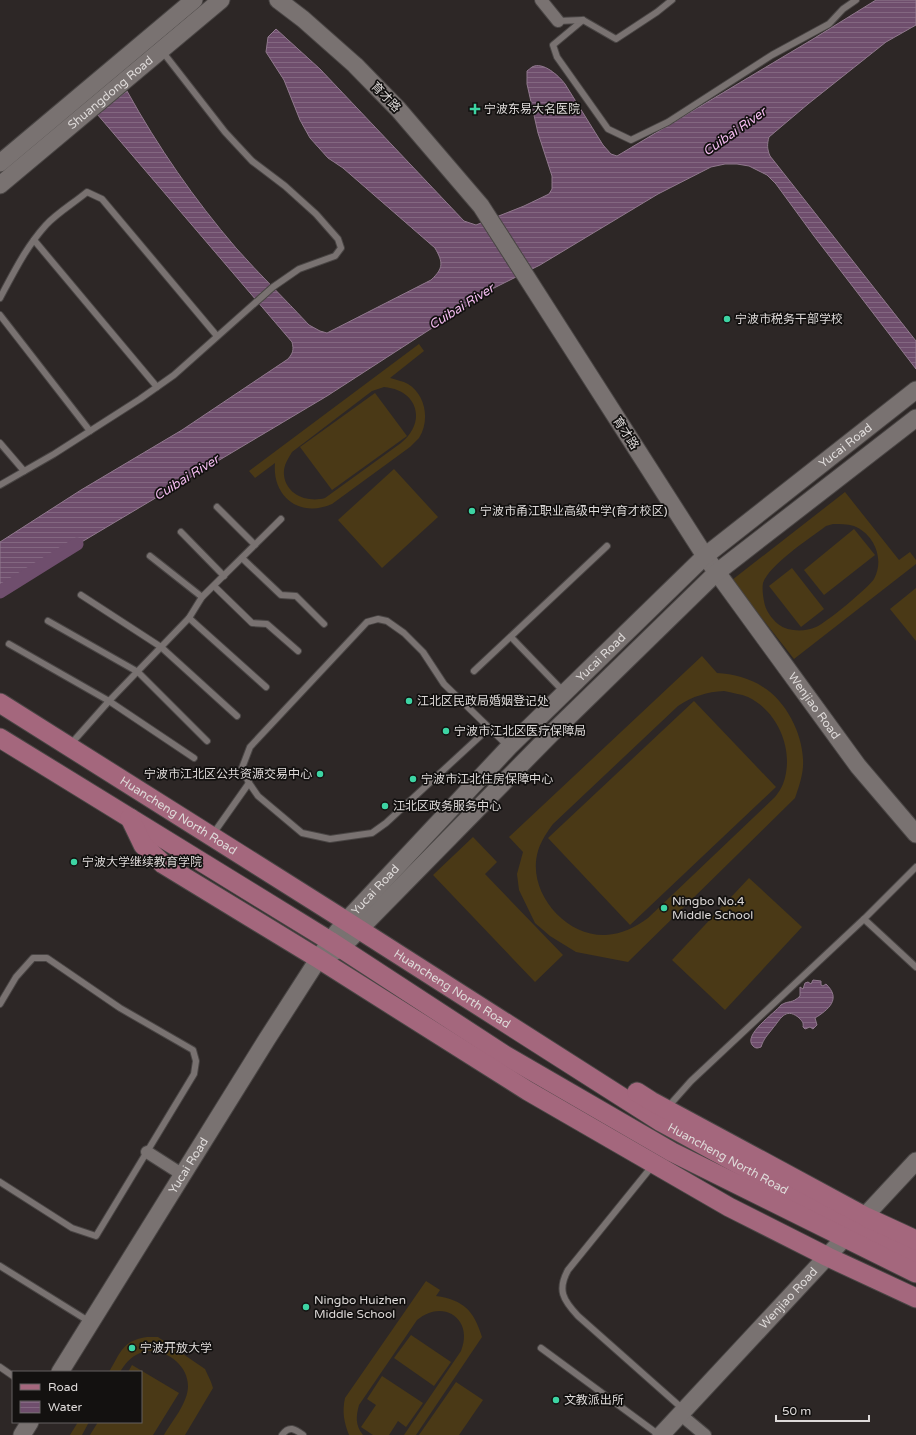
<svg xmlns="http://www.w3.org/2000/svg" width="916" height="1435" font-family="'Varela Round','Noto Sans SC',sans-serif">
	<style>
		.pitch { fill: #4a3916; fill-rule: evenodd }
		.water { fill: url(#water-rules); stroke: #90788d }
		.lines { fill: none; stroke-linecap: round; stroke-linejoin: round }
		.canal { stroke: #6f4e6d; stroke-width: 13 }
		.lane-casing { stroke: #494544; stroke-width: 8 }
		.street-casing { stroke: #494544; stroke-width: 14 }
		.secondary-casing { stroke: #494544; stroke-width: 19 }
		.primary-casing { stroke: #494544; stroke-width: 21 }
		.lane { stroke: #797271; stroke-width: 6 }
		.street { stroke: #797271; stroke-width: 12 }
		.secondary { stroke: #797271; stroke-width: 17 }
		.primary { stroke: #a4677d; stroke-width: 19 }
		.poi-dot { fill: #3dd4a3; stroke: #131110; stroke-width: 1.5 }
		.labels { text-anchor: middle; stroke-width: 3.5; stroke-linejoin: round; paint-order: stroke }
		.street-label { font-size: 12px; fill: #dedad9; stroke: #131110 }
		.poi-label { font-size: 12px; fill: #dedad9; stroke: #131110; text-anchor: start }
		.water-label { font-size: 13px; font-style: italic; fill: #f4bcf0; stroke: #131110 }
	</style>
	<defs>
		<pattern id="water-rules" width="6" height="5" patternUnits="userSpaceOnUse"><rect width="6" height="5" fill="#6f4e6d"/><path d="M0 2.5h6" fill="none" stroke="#836781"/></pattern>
	</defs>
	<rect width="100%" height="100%" fill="#2d2726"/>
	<g class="pitch">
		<path d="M419,344L424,351L390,378C396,380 403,381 408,384C426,395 430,421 419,438C416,441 413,444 410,447L332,504C300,518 272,497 275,463L255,478L249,471ZM384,387C418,390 427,422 401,443L325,498C308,503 286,495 284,475C283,466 288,459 292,452L372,391Z"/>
		<polygon points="375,393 407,436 332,490 300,447"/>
		<polygon points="394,469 438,517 382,568 338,520"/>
		<path d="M845,492L899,560L910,552L916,560V564L794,659L732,580ZM833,524C840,524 847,524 854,526C874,534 885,559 874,579C868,588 826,623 816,627C805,632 788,632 778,624C772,619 765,610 764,601C763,596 762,589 763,583C769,565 810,538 826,526Z"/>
		<polygon points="854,529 875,555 824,595 804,570"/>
		<polygon points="792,568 824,609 801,627 769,586"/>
		<polygon points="916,588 916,641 890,609"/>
		<path d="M702,656L717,673C733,674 750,678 763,687C786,701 802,733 803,759C804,773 799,786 795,798L628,962L576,952L550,936L535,923L519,890L517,874L523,852L509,837ZM724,691C732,693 741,694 748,697C779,712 795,752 783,784C781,789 778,793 775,797L648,918C636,927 622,934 606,935C565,937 526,891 538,851C541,841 547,832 553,824L678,706C693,696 707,692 724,691Z"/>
		<polygon points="694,701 776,787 630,925 548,838"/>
		<polygon points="473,837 497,862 485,874 563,955 535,982 433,875"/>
		<polygon points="749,878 802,927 725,1010 672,960"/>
		<path d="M426,1281L440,1290L436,1296C464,1300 474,1311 482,1337L416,1435H404L461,1351C474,1319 443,1298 417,1320L359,1405C356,1416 355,1425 363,1435H349C344,1422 342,1412 345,1398Z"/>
		<polygon points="411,1335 451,1362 434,1386 394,1358"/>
		<path d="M147,1337H158L205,1369L211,1382L213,1388L185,1435H164C172,1421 188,1403 188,1386C188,1363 161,1345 140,1353C130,1357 125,1364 120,1372H109C121,1352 122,1341 147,1337Z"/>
		<polygon points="132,1365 179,1393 153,1435 90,1435 98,1422 141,1422 141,1372 128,1372"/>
		<polygon points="382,1376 423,1403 406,1427 398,1421 389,1435 373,1435 361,1427 376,1405 367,1399"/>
		<polygon points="456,1382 483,1400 459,1435 419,1435"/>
		<polygon points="78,1422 89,1422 82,1435 70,1435"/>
	</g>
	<g class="water">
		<path d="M876,0H916V25L886,42L808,104L769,137C767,144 767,149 770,156L916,341V369L814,236L776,184L767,175L749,166L737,164H725L711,167L658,194L540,265L494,288L327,396L53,559L0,593V542L81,490L182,430L288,359C293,353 294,350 292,342L97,114L127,91C158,147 194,199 236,248C259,274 285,299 309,325L320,331L327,333L431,280C444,268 443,262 435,248L343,168L328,158L310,138L300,120L284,80L266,52L268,37L276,29L320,69L464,221L476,225L524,206L549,194L552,189V176L538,133L527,84V71C529,70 530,68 532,67C543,61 559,76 565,84L603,145L611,154L617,156L813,39Z"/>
		<path d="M813,980L821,981V985L823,986L826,984C842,999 828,1010 815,1018L817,1025L813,1029L810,1027L805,1029L803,1027C804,1022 801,1020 798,1017C785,1007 780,1020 773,1028C767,1036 764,1038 761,1047C758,1048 756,1049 753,1046C742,1035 775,1013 781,1005C789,1000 792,1004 800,996V987L803,989L805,983L808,982L811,984Z"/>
	</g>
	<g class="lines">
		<polyline class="canal" points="0,592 77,544"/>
		<g class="lane-casing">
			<g id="lane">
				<polyline points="583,20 553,45 557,57 608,129 631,140 668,122 772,55 829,24 843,9 856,0"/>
				<polyline points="558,21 583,20 616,39 657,12 672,0"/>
				<polyline points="34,240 157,387"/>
				<path d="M0,298C14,272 26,247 46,225C57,213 74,203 87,192L102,199L217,336"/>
				<polyline points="0,315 90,431"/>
				<polyline points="0,443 24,471"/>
				<polyline points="0,485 54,454 140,399 174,375 273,287 299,269 335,256 341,248 338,239 316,214 285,186 252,161 225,132 162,51"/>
				<polyline points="217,507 255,545"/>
				<polyline points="181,532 224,576"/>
				<polyline points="150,556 202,597"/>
				<polyline points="242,558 281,595 296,596 324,624"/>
				<polyline points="214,586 252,623 267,624 298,651"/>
				<polyline points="81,595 161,647 237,716"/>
				<polyline points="189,618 266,687"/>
				<polyline points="48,621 138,672 207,741"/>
				<polyline points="511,637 564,692"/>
				<polyline points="9,644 109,701 194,758"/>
				<polyline points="474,671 607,546"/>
				<polyline points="489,728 386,823 372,833 330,839 302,833 258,796 249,783 242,768 250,747 367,622 378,619 387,621 404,633 423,652 444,684 508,746"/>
				<polyline points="70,745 109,701 189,618 202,597 281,519"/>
				<polyline points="213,834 249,783"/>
				<polyline points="864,919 916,967"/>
				<polyline points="0,1004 16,977 33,958 47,958 120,1008 193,1050 196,1061 194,1074 96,1236 72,1228 0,1182"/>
				<polyline points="667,1108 691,1081 864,919 916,867"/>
				<path d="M653,1165L568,1270C557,1290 563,1300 578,1316L684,1410"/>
				<polyline points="0,1266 90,1322"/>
				<polyline points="541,1348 659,1435"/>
				<polyline points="0,1367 13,1376"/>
				<path d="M282,1435C289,1425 295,1429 303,1435"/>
			</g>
		</g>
		<g class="street-casing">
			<g id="street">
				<polyline points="541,0 558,21"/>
				<polyline points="147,1152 183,1175"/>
				<polyline points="681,1415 705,1435"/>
			</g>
		</g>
		<g class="secondary-casing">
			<g id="secondary">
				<path id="s1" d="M278,0L303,19L355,65L398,109L481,206L705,556L858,766L916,834"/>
				<polyline points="0,163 194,0"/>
				<path id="s2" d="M0,185L221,0"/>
				<polyline points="330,954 341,948 555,730 716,573 916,418"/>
				<path id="s3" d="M60,1372L267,1039L330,941L346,921L509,747L705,556L916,390"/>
				<polyline points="22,1435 30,1422"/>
				<path id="s4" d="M661,1435L916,1161"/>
			</g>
		</g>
		<g class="primary-casing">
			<g id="primary">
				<path id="s5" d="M0,703L346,921L661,1122L855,1228L916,1255"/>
				<polyline points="0,738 330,941 503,1054 672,1152 916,1273"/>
				<polyline points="130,818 143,845 163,864 319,959 528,1091 729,1207 828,1257 916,1298"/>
				<polyline points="637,1092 651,1101 866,1217 916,1240"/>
			</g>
		</g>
		<use href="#lane" class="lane"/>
		<use href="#street" class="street"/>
		<use href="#secondary" class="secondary"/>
		<use href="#primary" class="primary"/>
	</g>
	<g class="poi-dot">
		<path d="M473 103h4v4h4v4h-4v4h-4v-4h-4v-4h4z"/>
		<circle cx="727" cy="319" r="4"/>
		<circle cx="472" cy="511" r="4"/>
		<circle cx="409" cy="701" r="4"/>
		<circle cx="446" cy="731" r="4"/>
		<circle cx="320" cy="774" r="4"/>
		<circle cx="413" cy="779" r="4"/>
		<circle cx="385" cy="806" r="4"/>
		<circle cx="74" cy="862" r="4"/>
		<circle cx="664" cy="908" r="4"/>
		<circle cx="306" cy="1307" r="4"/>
		<circle cx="132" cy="1348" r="4"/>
		<circle cx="556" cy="1400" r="4"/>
	</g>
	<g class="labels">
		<g class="street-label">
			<text dy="4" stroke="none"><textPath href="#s2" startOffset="144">Shuangdong Road</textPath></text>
			<text transform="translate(386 97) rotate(46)" y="4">育才路</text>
			<text transform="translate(626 433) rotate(57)" y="4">育才路</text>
			<text dy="4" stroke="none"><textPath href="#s3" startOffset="1225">Yucai Road</textPath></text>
			<text dy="4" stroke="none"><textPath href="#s3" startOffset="901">Yucai Road</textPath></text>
			<text dy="4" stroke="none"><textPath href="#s1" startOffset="891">Wenjiao Road</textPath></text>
			<text dy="4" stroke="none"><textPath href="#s5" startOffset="211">Huancheng North Road</textPath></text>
			<text dy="4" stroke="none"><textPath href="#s3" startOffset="577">Yucai Road</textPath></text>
			<text dy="4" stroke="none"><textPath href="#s5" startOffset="535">Huancheng North Road</textPath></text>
			<text dy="4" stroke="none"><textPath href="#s5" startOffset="859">Huancheng North Road</textPath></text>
			<text dy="4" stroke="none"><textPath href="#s3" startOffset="243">Yucai Road</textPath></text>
			<text dy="4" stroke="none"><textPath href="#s4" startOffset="187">Wenjiao Road</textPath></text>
		</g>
		<g class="poi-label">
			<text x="484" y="113">宁波东易大名医院</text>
			<text x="735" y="323">宁波市税务干部学校</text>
			<text x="480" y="515">宁波市甬江职业高级中学(育才校区)</text>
			<text x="417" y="705">江北区民政局婚姻登记处</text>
			<text x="454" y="735">宁波市江北区医疗保障局</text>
			<text x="312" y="778" text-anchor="end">宁波市江北区公共资源交易中心</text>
			<text x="421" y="783">宁波市江北住房保障中心</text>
			<text x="393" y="810">江北区政务服务中心</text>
			<text x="82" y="866">宁波大学继续教育学院</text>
			<text x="672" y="905">Ningbo No.4<tspan x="672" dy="14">Middle School</tspan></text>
			<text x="314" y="1304">Ningbo Huizhen<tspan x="314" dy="14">Middle School</tspan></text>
			<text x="140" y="1352">宁波开放大学</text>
			<text x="564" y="1404">文教派出所</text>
		</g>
		<g class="water-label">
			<text transform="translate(734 131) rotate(-35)" y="5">Cuibai River</text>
			<text transform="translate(461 306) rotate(-32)" y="5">Cuibai River</text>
			<text transform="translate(186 477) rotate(-32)" y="5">Cuibai River</text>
		</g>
	</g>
	<rect x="12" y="1371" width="130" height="52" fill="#131110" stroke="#646160"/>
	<rect x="20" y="1384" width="20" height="6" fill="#a4677d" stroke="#646160"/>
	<text x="48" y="1391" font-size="12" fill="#dedad9">Road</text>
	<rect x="20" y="1401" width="20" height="12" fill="url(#water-rules)" stroke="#646160"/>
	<text x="48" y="1411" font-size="12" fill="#dedad9">Water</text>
	<path d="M776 1415v6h93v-6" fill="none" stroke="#dedad9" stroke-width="2"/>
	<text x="782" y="1415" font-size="12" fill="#dedad9" stroke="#131110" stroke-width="3" paint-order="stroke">50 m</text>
</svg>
